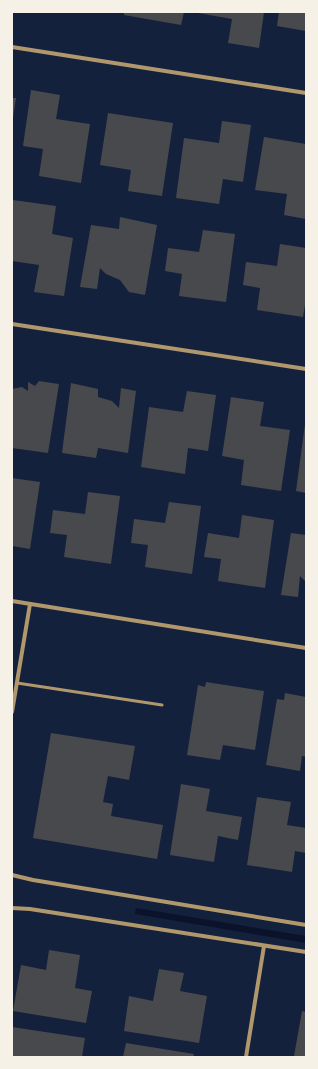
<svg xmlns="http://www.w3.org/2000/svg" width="318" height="1069" font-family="Commissioner,sans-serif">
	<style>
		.water { fill: #0b132b }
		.building { fill: #48494c }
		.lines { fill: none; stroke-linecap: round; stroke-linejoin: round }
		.service { stroke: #b1986c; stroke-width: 3 }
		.minor { stroke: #b1986c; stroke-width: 4 }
	</style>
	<rect width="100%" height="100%" fill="#14213d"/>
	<polygon class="water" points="136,908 306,936 306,943 135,914"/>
	<g class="building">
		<polygon points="124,12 184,12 181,25 124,15"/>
		<polygon points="198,12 264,12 259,48 228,43 232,19 198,13"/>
		<polygon points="279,12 306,12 306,31 277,26"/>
		<polygon points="31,90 60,95 56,119 90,124 81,183 39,176 43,149 23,146"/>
		<polygon points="12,98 16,98 13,118 12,118"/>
		<polygon points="108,113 173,123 162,196 128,191 131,170 100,165"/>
		<polygon points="222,121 251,125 243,182 223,179 219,204 176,198 184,138 219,143"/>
		<polygon points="264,137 306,144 306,219 284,215 287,194 255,190"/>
		<polygon points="13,200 56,206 52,234 73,238 64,296 34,292 39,265 12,261 12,207"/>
		<polygon points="120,217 157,225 145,295 129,292 120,280 106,274 100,268 97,289 80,287 91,225 119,229"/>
		<polygon points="203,230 235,234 226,302 179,296 182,274 165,271 168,248 199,252"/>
		<polygon points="280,244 306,248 306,299 303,317 257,310 260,288 243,285 246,262 277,266"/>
		<polygon points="39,381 59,384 48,453 12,448 13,438 12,438 12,389 22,387 28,391 28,382 35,386"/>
		<polygon points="71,383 98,389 98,397 112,401 119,408 121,388 136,391 128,453 98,448 96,458 62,453"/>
		<polygon points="187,391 216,395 208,451 188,448 185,474 141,467 149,407 183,412"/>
		<polygon points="231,397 264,402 260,426 290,430 281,491 241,485 244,460 222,456"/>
		<polygon points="305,424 306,424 306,493 296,491"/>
		<polygon points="12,478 40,482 30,549 12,546"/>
		<polygon points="88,492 120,496 111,564 64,557 67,535 50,533 53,510 85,514"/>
		<polygon points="169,502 201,506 192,574 145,567 148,545 131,543 134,519 165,523"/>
		<polygon points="242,515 274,520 265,588 218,581 221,559 204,557 208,533 239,538"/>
		<polygon points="291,533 306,535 306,582 300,576 298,597 281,595"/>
		<polygon points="206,682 264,691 255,750 223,745 220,760 187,755 198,685 205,687"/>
		<polygon points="285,693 306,697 306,757 302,756 300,771 266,765 277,699 284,700"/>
		<polygon points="51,733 135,746 129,780 108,776 103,802 113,804 111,816 163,825 157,859 33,838"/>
		<polygon points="181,784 210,789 206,811 242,817 238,840 218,836 214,862 170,855"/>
		<polygon points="257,797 291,802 287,825 306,828 306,853 295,851 292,872 247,865"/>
		<polygon points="49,950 80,955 75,988 92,991 86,1023 13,1011 21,965 46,970"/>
		<polygon points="159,969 184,973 180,991 207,996 199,1043 124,1031 129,996 153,1001"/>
		<polygon points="302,1011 306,1012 306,1057 294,1056"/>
		<polygon points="12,1027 85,1038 82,1057 12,1057"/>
		<polygon points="126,1043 194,1054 193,1057 123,1057"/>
	</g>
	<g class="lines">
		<polyline class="service" points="17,683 162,705"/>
		<g class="minor">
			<polyline points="12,47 306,93"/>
			<polyline points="12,324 306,369"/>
			<polyline points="12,601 306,648"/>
			<polyline points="12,712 30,604"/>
			<polyline points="12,875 33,880 306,925"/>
			<polyline points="12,908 30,909 306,952"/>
			<polyline points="246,1057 264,946"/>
		</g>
	</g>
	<rect width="318" height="1069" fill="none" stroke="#f6f1e7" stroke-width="26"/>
</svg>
